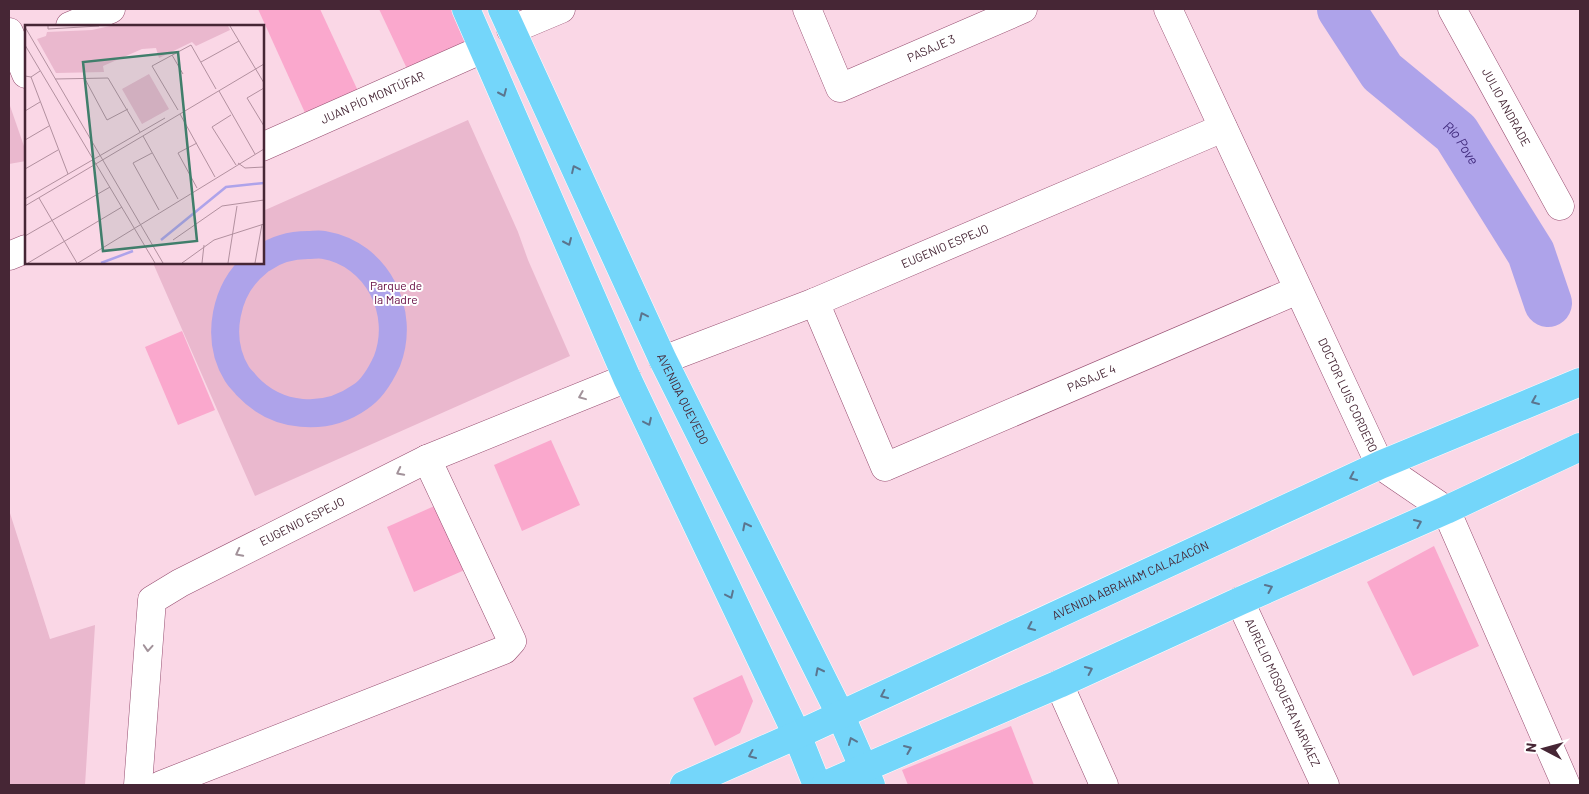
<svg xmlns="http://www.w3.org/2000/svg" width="1589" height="794" font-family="Barlow,sans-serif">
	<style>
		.green { fill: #eab8ce }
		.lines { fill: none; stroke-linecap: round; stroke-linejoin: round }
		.canal { stroke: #aea3ea; stroke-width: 28 }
		.river { stroke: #aea3ea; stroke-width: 48 }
		.building { fill: #faa8cd }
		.minor-casing { stroke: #964d70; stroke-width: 29 }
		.major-casing { stroke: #fff; stroke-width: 29 }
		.minor { stroke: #fff; stroke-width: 28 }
		.major { stroke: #74d6fa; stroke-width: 28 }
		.oneway { stroke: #5b758e }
		.oneway2 { stroke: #a2929a }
		.labels { text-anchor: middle; stroke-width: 4; stroke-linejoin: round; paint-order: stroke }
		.street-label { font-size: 12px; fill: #462635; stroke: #fff }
		.park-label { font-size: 12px; fill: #63073f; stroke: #fff }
		.water-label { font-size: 14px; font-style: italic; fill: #432d7f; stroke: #fff }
		.inset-river { fill: none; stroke: #aea3ea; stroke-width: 2.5 }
		.inset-road { fill: none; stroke: #b2909f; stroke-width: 1 }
		.view { fill: #407e6b; fill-opacity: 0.15; stroke: #407e6b; stroke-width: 2.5 }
		.inset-edge { fill: none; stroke: #462635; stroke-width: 2.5 }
	</style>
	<rect width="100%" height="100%" fill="#fad7e6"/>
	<g class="green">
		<polygon points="9,103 26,152 26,161 9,164"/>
		<polygon points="468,120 518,232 528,260 570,356 255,496 153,263 262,262 263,211"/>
		<polygon points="9,510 50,639 95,625 85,785 9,785"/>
	</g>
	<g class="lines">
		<path class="canal" d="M258,262C225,288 215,338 237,374C240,379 244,382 247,386C277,418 325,422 360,397C373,389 381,374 387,361C406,312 377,254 324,245C319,244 313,245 308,245C292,245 276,249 262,259"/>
		<path class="river" id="s1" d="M1341,9L1382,72L1456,133L1531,253L1548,303"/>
	</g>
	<g class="building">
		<polygon points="258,9 320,9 358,91 306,115"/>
		<polygon points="379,9 458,9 474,44 409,73"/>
		<polygon points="182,331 215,410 178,425 145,347"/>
		<polygon points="551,440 580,505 522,531 494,465"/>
		<polygon points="439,504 467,569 414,592 387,527"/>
		<polygon points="1434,546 1479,646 1413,676 1367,582"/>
		<polygon points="742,675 753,701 740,733 715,746 693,698"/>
		<polygon points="1011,726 1034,785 908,785 902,770"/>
	</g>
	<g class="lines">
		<g class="minor-casing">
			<g id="minor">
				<path id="s2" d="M807,9L840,88L1023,9"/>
				<path id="s3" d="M1168,9L1380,465L1446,510L1566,785"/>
				<path id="s4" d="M1452,9L1560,206"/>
				<polyline points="70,26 111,9"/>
				<polyline points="511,30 561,9"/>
				<polyline points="9,32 26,74"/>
				<path id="s5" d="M262,147L483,49"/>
				<polyline points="9,256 26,249"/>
				<path id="s6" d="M815,302L885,467L1298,290"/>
				<path id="s7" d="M663,360L815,302L1223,128"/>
				<path id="s8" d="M1240,601L1325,785"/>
				<polyline points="1059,684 1104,785"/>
				<path id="s9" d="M138,785L152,600L180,583L427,459L627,378"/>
				<polyline points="161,785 504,650 512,641 427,459"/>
			</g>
		</g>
		<g class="major-casing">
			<g id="major">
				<polyline points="466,9 627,378 797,735 817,785"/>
				<path id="s10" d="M502,9L663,360L840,714L871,785"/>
				<path id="s11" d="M684,785L797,735L1380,465L1580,382"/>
				<polyline points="825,785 1059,684 1240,601 1446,510 1580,447"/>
			</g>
		</g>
		<use href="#minor" class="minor"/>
		<use href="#major" class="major"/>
	</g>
	<defs><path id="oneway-chevron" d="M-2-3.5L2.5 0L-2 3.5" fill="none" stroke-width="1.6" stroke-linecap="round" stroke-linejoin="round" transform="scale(1.25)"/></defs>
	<g class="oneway">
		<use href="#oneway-chevron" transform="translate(503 93) rotate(66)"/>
		<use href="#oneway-chevron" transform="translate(575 169) rotate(-115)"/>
		<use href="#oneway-chevron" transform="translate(568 242) rotate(66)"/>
		<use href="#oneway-chevron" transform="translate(643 316) rotate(-115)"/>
		<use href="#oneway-chevron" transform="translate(1535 401) rotate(157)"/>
		<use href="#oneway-chevron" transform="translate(648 422) rotate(65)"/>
		<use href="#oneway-chevron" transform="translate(1353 477) rotate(155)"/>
		<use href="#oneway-chevron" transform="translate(1418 523) rotate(-24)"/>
		<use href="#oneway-chevron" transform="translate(746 526) rotate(-117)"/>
		<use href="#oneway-chevron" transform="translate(1269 588) rotate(-24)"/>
		<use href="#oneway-chevron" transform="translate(730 595) rotate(65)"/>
		<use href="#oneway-chevron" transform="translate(1031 627) rotate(155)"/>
		<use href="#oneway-chevron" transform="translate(1089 670) rotate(-25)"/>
		<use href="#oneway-chevron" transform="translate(819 671) rotate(-117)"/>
		<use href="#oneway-chevron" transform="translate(884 695) rotate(155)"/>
		<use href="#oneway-chevron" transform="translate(852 741) rotate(-113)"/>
		<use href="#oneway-chevron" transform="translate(908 749) rotate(-23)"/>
		<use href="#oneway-chevron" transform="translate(752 755) rotate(156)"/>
	</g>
	<g class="oneway2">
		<use href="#oneway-chevron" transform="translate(582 396) rotate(158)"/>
		<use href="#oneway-chevron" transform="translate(400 472) rotate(153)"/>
		<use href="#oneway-chevron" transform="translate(239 553) rotate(153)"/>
		<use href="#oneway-chevron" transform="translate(148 648) rotate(94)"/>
	</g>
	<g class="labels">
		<g class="street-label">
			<text dy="4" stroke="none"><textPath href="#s2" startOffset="185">PASAJE 3</textPath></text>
			<text dy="4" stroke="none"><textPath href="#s5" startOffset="121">JUAN PÍO MONTÚFAR</textPath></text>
			<text dy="4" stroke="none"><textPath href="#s4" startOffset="112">JULIO ANDRADE</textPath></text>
			<text dy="4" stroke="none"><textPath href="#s7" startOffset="304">EUGENIO ESPEJO</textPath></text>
			<text dy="4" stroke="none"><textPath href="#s6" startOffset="404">PASAJE 4</textPath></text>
			<text dy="4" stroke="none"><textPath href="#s3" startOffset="426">DOCTOR LUIS CORDERO</textPath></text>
			<text dy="4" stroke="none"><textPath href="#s10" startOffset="430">AVENIDA QUEVEDO</textPath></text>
			<text dy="4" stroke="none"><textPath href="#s9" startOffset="355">EUGENIO ESPEJO</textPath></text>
			<text dy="4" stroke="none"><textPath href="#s11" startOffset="491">AVENIDA ABRAHAM CALAZACÓN</textPath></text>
			<text dy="4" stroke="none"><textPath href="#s8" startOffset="101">AURELIO MOSQUERA NARVÁEZ</textPath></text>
		</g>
		<g class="park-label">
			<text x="396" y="290">Parque de<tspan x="396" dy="14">la Madre</tspan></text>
		</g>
		<g class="water-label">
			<text dy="5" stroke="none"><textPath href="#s1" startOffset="182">Río Pove</textPath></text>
		</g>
	</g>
	<g transform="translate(25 25)">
		<rect width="239" height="239" fill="#fad7e6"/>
		<path d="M85,1H203L205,5L171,21L167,17L134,33L131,23L117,24L78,41L79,47L31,48L12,14L21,11L22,7L67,5ZM124,49L144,84L117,99L97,64Z" fill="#eab8ce"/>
		<path class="inset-river" d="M136,215L201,162L239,158M76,238L108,226"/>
		<path class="inset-road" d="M23,1V4L74,1M205,1L239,58M0,2L138,238M0,20L130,238M147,30L158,49M176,37L214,16M0,51L6,52L15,46M6,52L43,149M30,54L83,53L115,107M60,54L82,95L103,84M239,63L222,73L239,101M194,66L230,129M153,85L127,41L166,20L191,64M0,86L15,77M155,89L190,152M206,90L187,102L211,140M118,111L153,174M0,115L24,101M172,118L153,128L172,163M127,128L108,138L134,185M213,138L220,143L239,142M0,144L33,125M14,173L52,238M0,174L140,93M0,181L239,39M0,211L85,162M148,215L197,181L239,175M3,238L97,182M53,238L239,124M157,238L189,215L239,199M177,238L179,220M203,238L212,181M230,238L237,199"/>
		<path class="view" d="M153,27L172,216L78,226L58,37Z"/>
		<rect width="239" height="239" class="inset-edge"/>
	</g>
	<rect width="1589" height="794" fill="none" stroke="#462635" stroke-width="20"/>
	<g transform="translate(1544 749) rotate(276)" stroke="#ffffff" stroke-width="4" paint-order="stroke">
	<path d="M0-4L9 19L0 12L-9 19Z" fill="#462635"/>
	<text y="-8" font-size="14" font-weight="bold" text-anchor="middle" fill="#462635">N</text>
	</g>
</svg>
